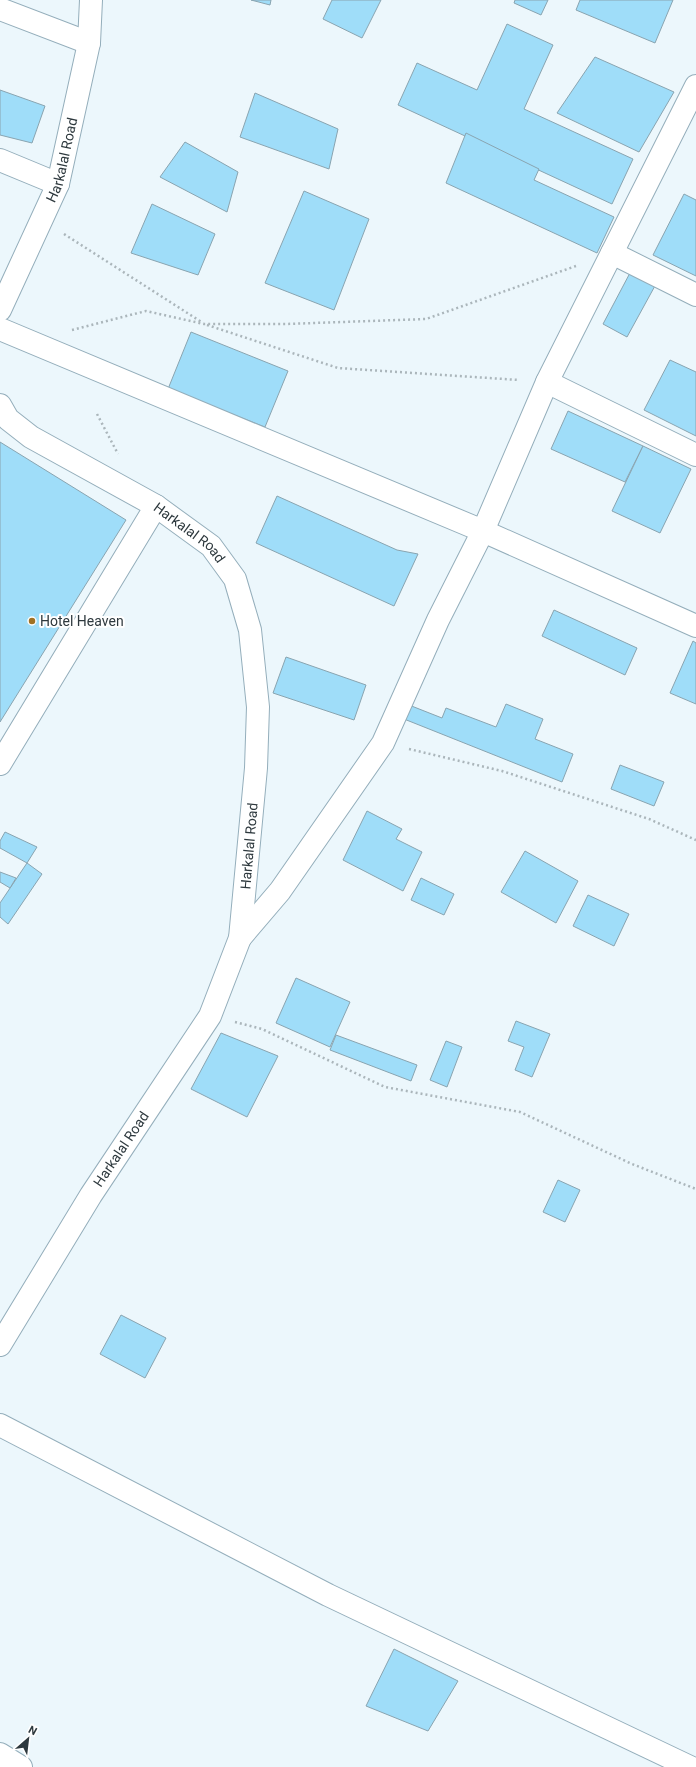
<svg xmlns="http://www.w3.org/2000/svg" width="696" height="1767" font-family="Roboto,sans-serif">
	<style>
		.building { fill: #9fddf9; stroke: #89a4b0 }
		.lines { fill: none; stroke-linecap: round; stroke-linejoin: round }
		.minor-casing { stroke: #94aebb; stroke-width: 24 }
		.path { stroke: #abb6bb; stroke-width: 2.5; stroke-dasharray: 2 3; stroke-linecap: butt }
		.minor { stroke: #fff; stroke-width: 22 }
		.poi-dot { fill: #a07124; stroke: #fff; stroke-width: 1.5 }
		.labels { text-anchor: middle; stroke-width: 4; stroke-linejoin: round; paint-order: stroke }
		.street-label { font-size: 14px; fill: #2e393e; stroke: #fff }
		.poi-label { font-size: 14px; fill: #2e393e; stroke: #fff; text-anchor: start }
	</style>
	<rect width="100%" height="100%" fill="#ecf7fc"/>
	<g class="building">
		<polygon points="251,0 271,0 270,5"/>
		<polygon points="332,0 381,0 362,38 323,19"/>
		<polygon points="515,0 548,0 541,15 514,3"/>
		<polygon points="580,0 673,0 655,43 576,10"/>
		<polygon points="507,24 553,45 524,109 633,159 612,204 398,105 417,63 477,90"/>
		<polygon points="595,57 674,92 639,152 557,113"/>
		<polygon points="0,90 45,106 32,143 0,135"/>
		<polygon points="255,93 338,129 329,169 240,137"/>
		<polygon points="466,133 539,169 534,180 614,217 597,253 446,183"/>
		<polygon points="185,142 238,172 227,212 160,177"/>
		<polygon points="304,191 369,219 334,310 265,283"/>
		<polygon points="684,194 696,200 696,276 653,255"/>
		<polygon points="152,204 215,234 198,275 131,253"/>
		<polygon points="631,271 656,284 627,337 603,324"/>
		<polygon points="191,332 288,371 265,427 168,389"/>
		<polygon points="670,360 696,372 696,436 644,410"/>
		<polygon points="568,411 643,446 625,482 551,449"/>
		<polygon points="0,442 126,520 0,722"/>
		<polygon points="643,446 691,469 660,533 612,511"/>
		<polygon points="277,496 397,550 418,554 394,606 256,543"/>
		<polygon points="554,610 637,648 625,675 542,636"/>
		<polygon points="693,641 696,643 696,704 670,693"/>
		<polygon points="286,657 366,685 354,720 273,693"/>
		<polygon points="506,704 543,719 535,739 573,754 562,782 404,719 409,705 442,718 446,708 496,727"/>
		<polygon points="620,765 664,782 654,806 611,789"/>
		<polygon points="367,811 402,829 396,839 422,852 403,891 343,860"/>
		<polygon points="5,832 37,847 27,863 0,848 0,841"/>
		<polygon points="525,851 578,881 556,923 501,892"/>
		<polygon points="27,863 42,874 8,924 0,917 0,903"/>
		<polygon points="0,872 16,878 10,888 0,882"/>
		<polygon points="421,878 454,894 444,915 411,900"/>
		<polygon points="588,895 629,914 614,946 573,926"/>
		<polygon points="296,978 350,1002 330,1047 276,1023"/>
		<polygon points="516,1021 550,1034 532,1077 515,1070 524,1047 508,1041"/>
		<polygon points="221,1033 278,1056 247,1117 191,1089"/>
		<polygon points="336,1035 417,1065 411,1081 330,1050"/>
		<polygon points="446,1041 462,1047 447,1087 430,1080"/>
		<polygon points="558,1180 580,1190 565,1222 543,1212"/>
		<polygon points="121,1315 166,1338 145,1378 100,1354"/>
		<polygon points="394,1649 458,1681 428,1731 366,1706"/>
	</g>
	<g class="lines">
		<g class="minor-casing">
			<g id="minor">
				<polyline points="0,9 89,43"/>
				<polyline points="0,160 58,184"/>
				<polyline points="612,253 696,295"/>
				<path id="s1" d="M0,310L58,184L89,43L91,0"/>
				<polyline points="0,329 483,531 696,626"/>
				<polyline points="547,382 696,455"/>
				<path id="s2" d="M0,405L8,419L31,437L156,506L211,546L235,579L250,630L258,707L256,768L240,938L210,1016L91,1195L0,1345"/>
				<polyline points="0,764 156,506"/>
				<polyline points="240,938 280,891 383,743 438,620 483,531 547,382 696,86"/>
				<polyline points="0,1425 328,1595 690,1767"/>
				<polyline points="0,1754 21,1767"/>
			</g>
		</g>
		<g class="path">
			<polyline points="64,234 203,323"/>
			<polyline points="207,325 338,368 519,380"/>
			<polyline points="72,330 146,311 204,324 286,324 426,319 576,266"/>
			<polyline points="97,414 118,454"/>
			<polyline points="409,749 502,771 649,819 696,840"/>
			<polyline points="235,1022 262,1029 385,1087 520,1112 632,1164 696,1189"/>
		</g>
		<use href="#minor" class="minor"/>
	</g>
	<circle class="poi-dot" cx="32" cy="621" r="4"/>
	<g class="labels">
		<g class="street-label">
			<text dy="5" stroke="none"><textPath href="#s1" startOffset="163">Harkalal Road</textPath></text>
			<text dy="5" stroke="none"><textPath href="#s2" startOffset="231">Harkalal Road</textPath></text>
			<text transform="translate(249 846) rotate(-85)" y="5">Harkalal Road</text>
			<text transform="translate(121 1149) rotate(-56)" y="5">Harkalal Road</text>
		</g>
		<g class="poi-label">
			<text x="40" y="626">Hotel Heaven</text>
		</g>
	</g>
	<g transform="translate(28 1739) rotate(28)" stroke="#ffffff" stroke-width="3" paint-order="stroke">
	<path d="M0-3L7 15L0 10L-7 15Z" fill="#2e393e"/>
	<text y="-6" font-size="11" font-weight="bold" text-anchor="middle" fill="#2e393e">N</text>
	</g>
</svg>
